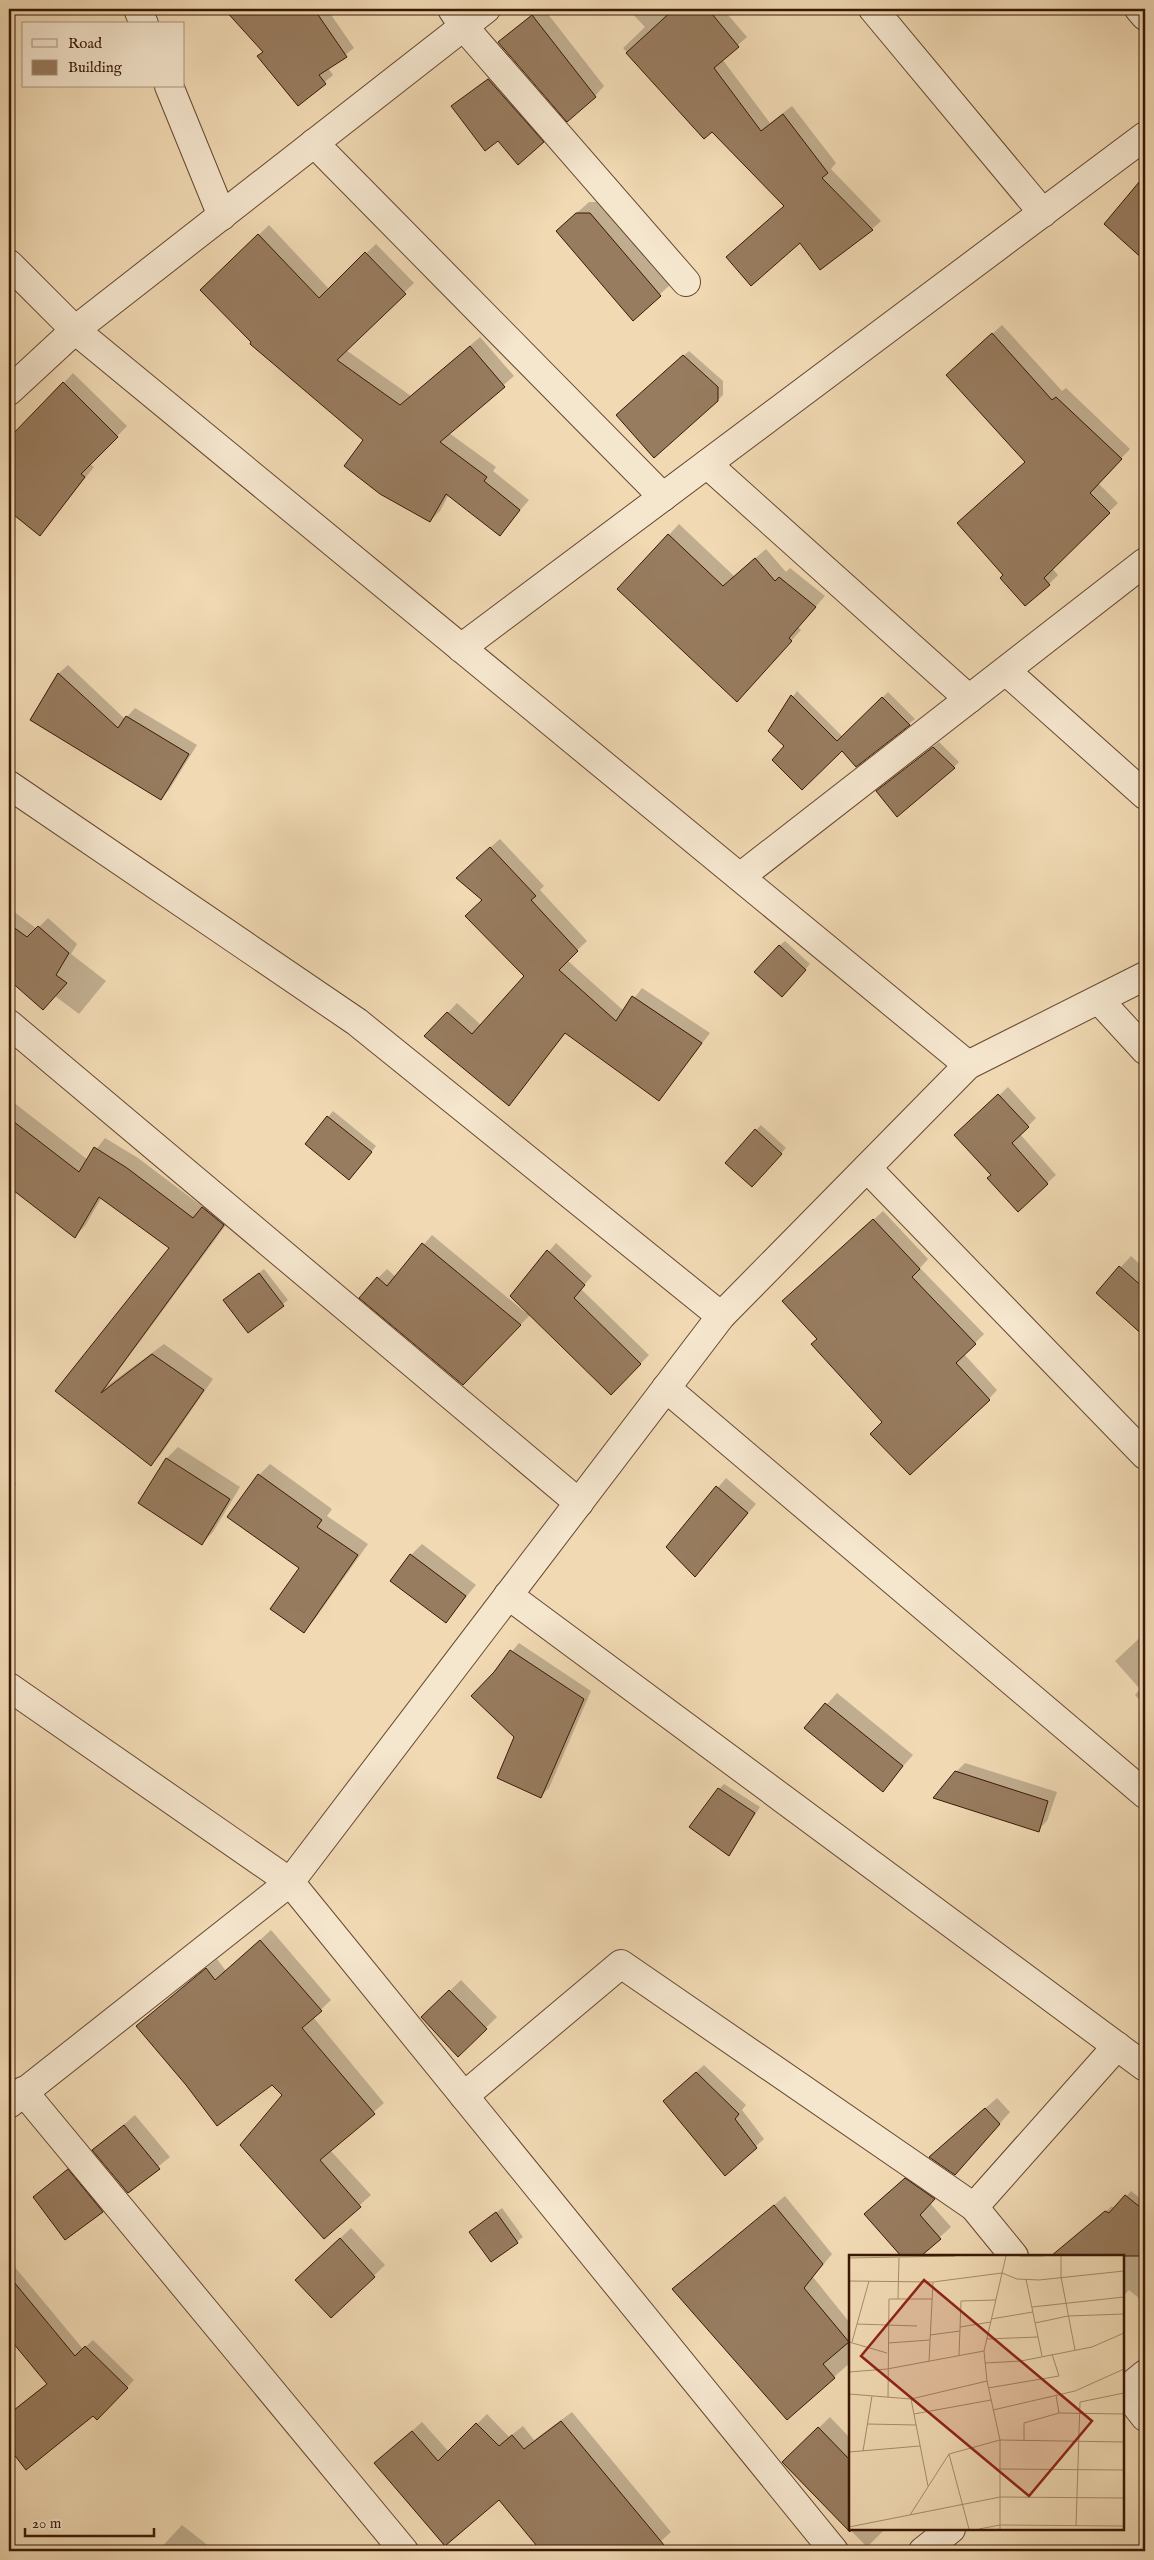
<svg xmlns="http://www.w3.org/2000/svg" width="1154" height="2560" font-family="'IM FELL English',serif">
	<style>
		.shadow { fill: #0003 }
		.building { fill: #987c5f; stroke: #391805 }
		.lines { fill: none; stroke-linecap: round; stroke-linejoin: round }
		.minor-casing { stroke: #674830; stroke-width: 30 }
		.minor { stroke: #f5e6ce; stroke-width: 28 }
		.inset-road { fill: none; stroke: #a78c6d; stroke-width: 1 }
		.view { fill: #8f2418; fill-opacity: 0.15; stroke: #8f2418; stroke-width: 2.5 }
		.inset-edge { fill: none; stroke: #391805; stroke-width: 2.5 }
	</style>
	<rect width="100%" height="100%" fill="#f0d9b3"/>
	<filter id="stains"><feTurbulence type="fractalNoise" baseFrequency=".004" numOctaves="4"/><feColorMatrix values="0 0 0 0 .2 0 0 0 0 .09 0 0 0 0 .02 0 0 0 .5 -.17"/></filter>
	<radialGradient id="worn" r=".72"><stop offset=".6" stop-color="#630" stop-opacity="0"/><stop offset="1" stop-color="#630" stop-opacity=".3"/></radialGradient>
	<g class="shadow">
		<polygon points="226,9 327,9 354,48 328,68 333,75 298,105 264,51"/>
		<polygon points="539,9 544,9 604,86 595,96 499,42"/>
		<polygon points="628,9 723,9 747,37 722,59 770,123 792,106 836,163 831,169 881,221 872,229 785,206 712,131 704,137 623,48 645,27"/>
		<polygon points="497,71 551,133 543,142 453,107"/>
		<polygon points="1145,159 1145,169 1141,163"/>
		<polygon points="1145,177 1145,259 1106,224"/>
		<polygon points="589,202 601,202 671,284 633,319 557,231"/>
		<polygon points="269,225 329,289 376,244 414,283 346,350 411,396 480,337 514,376 449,433 496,467 493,471 529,500 499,535 449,494 440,511 430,521 364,440 253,342 202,290"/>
		<polygon points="1002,325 1062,391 1066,388 1130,449 1098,483 1118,503 1052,568 1058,575 1049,584 1005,575 1027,462 957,366"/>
		<polygon points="689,351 723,381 723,395 718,400 622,410"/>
		<polygon points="73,373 127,426 90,464 94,467 40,534 9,510 9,440"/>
		<polygon points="679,524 734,576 766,549 786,572 790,568 825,596 798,627 801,630 747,690 619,589"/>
		<polygon points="68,665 125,719 135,708 197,745 169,790 161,799 32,719 59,673"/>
		<polygon points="797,691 843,737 888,692 915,719 856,765 842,749 785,746 769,731"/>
		<polygon points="939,742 959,762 954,767 883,786"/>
		<polygon points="500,839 544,886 540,890 587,941 567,960 624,1011 642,988 710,1033 659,1100 566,1032 509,1104 426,1036 457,1003 482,1026 526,976 466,869"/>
		<polygon points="9,908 37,929 48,918 77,944 71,954 106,981 79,1014 55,996 43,1009 9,978"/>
		<polygon points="785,941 810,964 787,990 779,946"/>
		<polygon points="1008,1087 1036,1118 1020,1134 1056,1175 1018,1210 992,1174 965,1127"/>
		<polygon points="9,1099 88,1160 105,1138 138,1158 203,1207 214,1197 234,1214 107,1386 164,1344 213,1379 161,1454 151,1465 57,1391 170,1248 102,1197 85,1226 74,1237 9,1186"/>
		<polygon points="333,1111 376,1146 354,1173 306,1144"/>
		<polygon points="761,1125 786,1148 757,1180 726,1162"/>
		<polygon points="883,1211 928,1259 920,1268 984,1334 964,1354 997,1390 989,1399 883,1422 818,1339 793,1293"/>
		<polygon points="432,1235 526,1313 528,1312 512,1296 556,1243 592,1276 581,1289 649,1355 611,1394 530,1315 463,1384 378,1278 387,1269 396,1277"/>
		<polygon points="9,1256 15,1261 9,1268"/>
		<polygon points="1131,1256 1145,1269 1145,1335 1097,1293"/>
		<polygon points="264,1269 288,1300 248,1331 230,1295"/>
		<polygon points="178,1447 240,1487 213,1532 202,1543 139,1503 167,1458"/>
		<polygon points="270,1464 332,1509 327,1516 368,1544 314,1620 303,1631 301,1568 259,1475"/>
		<polygon points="726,1478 756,1504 695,1575 668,1547"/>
		<polygon points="9,1480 16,1484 9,1497"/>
		<polygon points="422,1544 476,1585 446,1621 411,1555"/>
		<polygon points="1145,1633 1145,1706 1135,1695 1140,1689 1115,1661"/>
		<polygon points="519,1643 591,1691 549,1788 541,1796 516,1737 495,1672"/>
		<polygon points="837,1693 913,1755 882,1790 806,1728"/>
		<polygon points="965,1763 1057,1792 1047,1821 1038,1830 956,1772"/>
		<polygon points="724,1784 760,1807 729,1854 719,1789"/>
		<polygon points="271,1930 331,2000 313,2017 384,2103 330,2150 371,2195 324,2237 284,2095 273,2083 187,2084 138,2026 217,1959 226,1971"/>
		<polygon points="461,1980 497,2017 458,2055 423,2017"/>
		<polygon points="704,2065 746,2105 742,2110 764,2139 725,2174 673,2093"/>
		<polygon points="997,2098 1010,2112 955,2174 942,2146"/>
		<polygon points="135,2115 170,2157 128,2191 94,2150"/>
		<polygon points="73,2165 107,2206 102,2211 39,2192"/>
		<polygon points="917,2168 944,2187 930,2203 951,2227 919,2256 903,2256 866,2214"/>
		<polygon points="1131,2191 1145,2202 1145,2303 1129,2290 1123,2296 1123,2256 1052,2256 1112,2206 1115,2209"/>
		<polygon points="785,2196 832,2254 813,2277 850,2323 850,2363 787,2418 673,2289"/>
		<polygon points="502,2208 523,2237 491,2261 470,2232"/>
		<polygon points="351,2228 385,2265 331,2317 308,2269"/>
		<polygon points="9,2260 83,2349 93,2340 134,2380 97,2418 93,2414 26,2468 9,2446 9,2414 48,2383 9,2332"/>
		<polygon points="572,2412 671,2532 650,2551 543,2551 499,2498 386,2454 422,2422 449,2452 487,2414 509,2437 523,2426 534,2440"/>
		<polygon points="830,2417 850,2438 850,2529 885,2529 867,2547 784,2462"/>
		<polygon points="182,2525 215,2551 158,2551"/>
	</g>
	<g class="building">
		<polygon points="224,9 314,9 347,57 319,75 326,84 298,106 257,56 263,52"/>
		<polygon points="674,9 708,9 739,47 714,68 761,131 783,114 828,173 822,178 873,230 820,270 800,243 751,286 726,257 784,206 712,132 704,139 626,53"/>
		<polygon points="532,15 596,97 567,122 498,42"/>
		<polygon points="488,79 544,142 518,165 498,141 485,151 451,106"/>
		<polygon points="1145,175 1145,261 1104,224"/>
		<polygon points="576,213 590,213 661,296 633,321 556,231"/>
		<polygon points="258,234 319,298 365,252 406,294 337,360 400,405 470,346 505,387 440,442 487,477 484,481 520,510 500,536 446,494 430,522 380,494 344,466 363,440 250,344 251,342 200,290"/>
		<polygon points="992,333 1052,400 1056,397 1122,459 1090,493 1110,513 1044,578 1050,585 1025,606 1000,578 1003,575 957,523 1025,462 946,375"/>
		<polygon points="683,355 718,387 718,401 654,458 616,415"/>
		<polygon points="63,382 118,437 81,474 85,477 40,536 9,511 9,438"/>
		<polygon points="668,534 723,586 755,558 775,581 779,577 816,607 789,638 792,641 737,702 617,589"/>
		<polygon points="58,673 118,728 126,716 189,754 161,800 30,720"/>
		<polygon points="791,695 837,741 882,697 910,725 856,767 842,751 802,790 772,760 784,746 768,731"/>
		<polygon points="933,747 955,768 897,817 876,791"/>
		<polygon points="490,847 536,896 531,900 578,951 559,970 616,1021 632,996 702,1043 659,1101 565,1033 509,1106 424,1036 447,1012 472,1034 524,976 465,916 482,900 456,878"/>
		<polygon points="9,924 27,937 38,926 69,953 56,975 67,983 43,1010 9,980"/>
		<polygon points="779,945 806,970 782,997 754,972"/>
		<polygon points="998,1094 1029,1127 1012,1143 1048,1184 1018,1212 987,1178 991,1175 954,1135"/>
		<polygon points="327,1116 372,1152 349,1180 305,1144"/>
		<polygon points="9,1118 79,1172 94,1147 127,1168 193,1218 202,1207 224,1225 101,1393 152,1354 204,1390 151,1466 55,1391 169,1248 99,1197 75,1238 9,1187"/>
		<polygon points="755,1129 782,1154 752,1187 725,1163"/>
		<polygon points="873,1219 920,1269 912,1277 976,1344 956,1363 990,1400 910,1475 870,1434 882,1422 811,1344 817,1339 782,1301"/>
		<polygon points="422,1243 521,1325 463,1385 359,1298 377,1277 387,1286"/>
		<polygon points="547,1250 585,1285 574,1298 641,1364 611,1395 510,1296"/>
		<polygon points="1119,1266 1145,1289 1145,1337 1096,1293"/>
		<polygon points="259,1273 284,1306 248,1333 223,1300"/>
		<polygon points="166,1458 230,1499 202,1545 138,1503"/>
		<polygon points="258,1474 322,1520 317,1527 358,1555 304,1633 270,1609 299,1568 227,1517"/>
		<polygon points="716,1486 748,1513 695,1577 666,1547"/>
		<polygon points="410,1554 466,1596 446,1623 390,1581"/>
		<polygon points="510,1650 584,1699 541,1798 497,1778 514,1737 471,1696 494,1672"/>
		<polygon points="825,1703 903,1766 883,1792 804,1728"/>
		<polygon points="955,1771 1048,1801 1039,1832 933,1798"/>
		<polygon points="718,1788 755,1813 729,1856 689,1827"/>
		<polygon points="260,1940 322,2011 302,2028 375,2114 320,2160 361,2207 324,2239 240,2145 282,2095 272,2085 217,2126 186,2085 136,2026 206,1968 215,1980"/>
		<polygon points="449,1990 487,2029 458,2057 421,2017"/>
		<polygon points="696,2072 739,2114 735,2119 757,2148 725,2176 663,2101"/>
		<polygon points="985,2108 1000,2124 955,2175 929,2157"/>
		<polygon points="124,2125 160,2169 128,2193 92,2150"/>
		<polygon points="68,2169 103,2212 65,2240 33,2197"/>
		<polygon points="905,2178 935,2199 920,2215 941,2239 921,2256 901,2256 864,2214"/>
		<polygon points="1125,2195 1145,2211 1145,2256 1051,2256 1105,2211 1109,2213"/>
		<polygon points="774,2205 823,2264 804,2288 849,2342 823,2364 835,2378 787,2420 672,2289"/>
		<polygon points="496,2212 518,2243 491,2262 469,2232"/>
		<polygon points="340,2238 375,2277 331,2318 295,2280"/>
		<polygon points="9,2276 75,2356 85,2346 128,2388 97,2420 93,2416 26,2470 9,2448 9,2414 47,2384 9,2338"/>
		<polygon points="561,2421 669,2551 541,2551 499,2500 445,2546 374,2463 412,2431 438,2461 476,2423 499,2446 512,2435 524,2449"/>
		<polygon points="818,2427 850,2460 850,2532 782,2462"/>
	</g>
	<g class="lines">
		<g class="minor-casing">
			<g id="minor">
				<polyline points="138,9 144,24"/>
				<polyline points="452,9 463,26 686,282"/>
				<polyline points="873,9 1043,213"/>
				<polyline points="1139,9 1145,16"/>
				<polyline points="169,86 222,216"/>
				<polyline points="314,143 663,497"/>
				<polyline points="9,264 75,330 968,1065"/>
				<polyline points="9,391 75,330 486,9"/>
				<polyline points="707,464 969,699"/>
				<polyline points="461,648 1145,136"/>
				<polyline points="1006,671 1145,795"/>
				<polyline points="9,785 357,1022 721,1316"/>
				<polyline points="740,877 1145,562"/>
				<polyline points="1099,1000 1145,1050"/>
				<polyline points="9,1024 579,1503"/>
				<polyline points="867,1168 1145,1455"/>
				<polyline points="666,1388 1145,1794"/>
				<polyline points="508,1595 1145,2067"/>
				<polyline points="9,1687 290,1882 834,2551"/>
				<polyline points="23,2091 404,2551"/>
				<polyline points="464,2096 621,1964 974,2207 1014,2256"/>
				<polyline points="9,2104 290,1882 721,1316 968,1065 1145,976"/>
				<polyline points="974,2207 1117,2046"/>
				<polyline points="1123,2389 1145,2417"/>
				<polyline points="1123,2392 1145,2374"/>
				<polyline points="923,2551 951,2529"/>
			</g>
		</g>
		<use href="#minor" class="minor"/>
	</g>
	<g transform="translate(849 2255)">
		<rect width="275" height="275" fill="#f0d9b3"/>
		<path class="inset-road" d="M171,1H195M212,1V22L226,95M0,3L106,1M177,24L193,101M0,26L84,27L153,18L168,24L190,25L275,16M49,44L50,3M183,52L275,42M142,64L184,57M186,68L219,61L275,59M8,69L68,71M111,72L142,67M81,80L111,76M138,84L189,82M0,87L38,98M3,87L20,26M39,88L81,85M110,101L112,46L147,45M80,106L84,27M136,108L172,106L243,92L275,78M0,117L38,114L135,96M139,133L210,121L203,99M0,139L62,144L138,126M207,140L210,158M39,142L40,44H83M62,144L79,231M144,155L226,136L275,114M65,159L142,145M18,169L67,170M175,186V168L210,158L275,159M14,196L23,141M0,197L71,191M100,199L120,274M150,214L275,215M61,260L100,199L151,185L275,187M227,271L231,147L275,138M0,272L151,242L275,243M130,274L151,270L275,271M151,274V185L138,126L135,96L157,1"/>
		<path class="view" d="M75,25L243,166L180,241L12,101Z"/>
		<rect width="275" height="275" class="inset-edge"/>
	</g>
	<rect width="1154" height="2560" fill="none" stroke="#f0d9b3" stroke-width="30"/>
	<rect x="10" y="10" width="1134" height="2540" fill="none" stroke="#391805" stroke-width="2.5"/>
	<rect x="15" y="15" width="1124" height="2530" fill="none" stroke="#391805"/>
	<rect x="22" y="22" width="162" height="65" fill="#f5e6ce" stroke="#aa947e"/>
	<rect x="32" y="39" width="25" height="8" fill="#f5e6ce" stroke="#aa947e"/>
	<text x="68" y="48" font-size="15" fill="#391805">Road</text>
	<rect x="32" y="60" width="25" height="15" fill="#987c5f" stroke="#aa947e"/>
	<text x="68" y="72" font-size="15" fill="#391805">Building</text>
	<path d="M25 2528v8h129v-8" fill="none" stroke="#391805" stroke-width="2.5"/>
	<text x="32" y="2528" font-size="15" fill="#391805" stroke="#f5e6ce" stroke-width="4" paint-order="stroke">20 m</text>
	<rect width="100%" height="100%" filter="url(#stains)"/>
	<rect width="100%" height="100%" fill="url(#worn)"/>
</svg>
